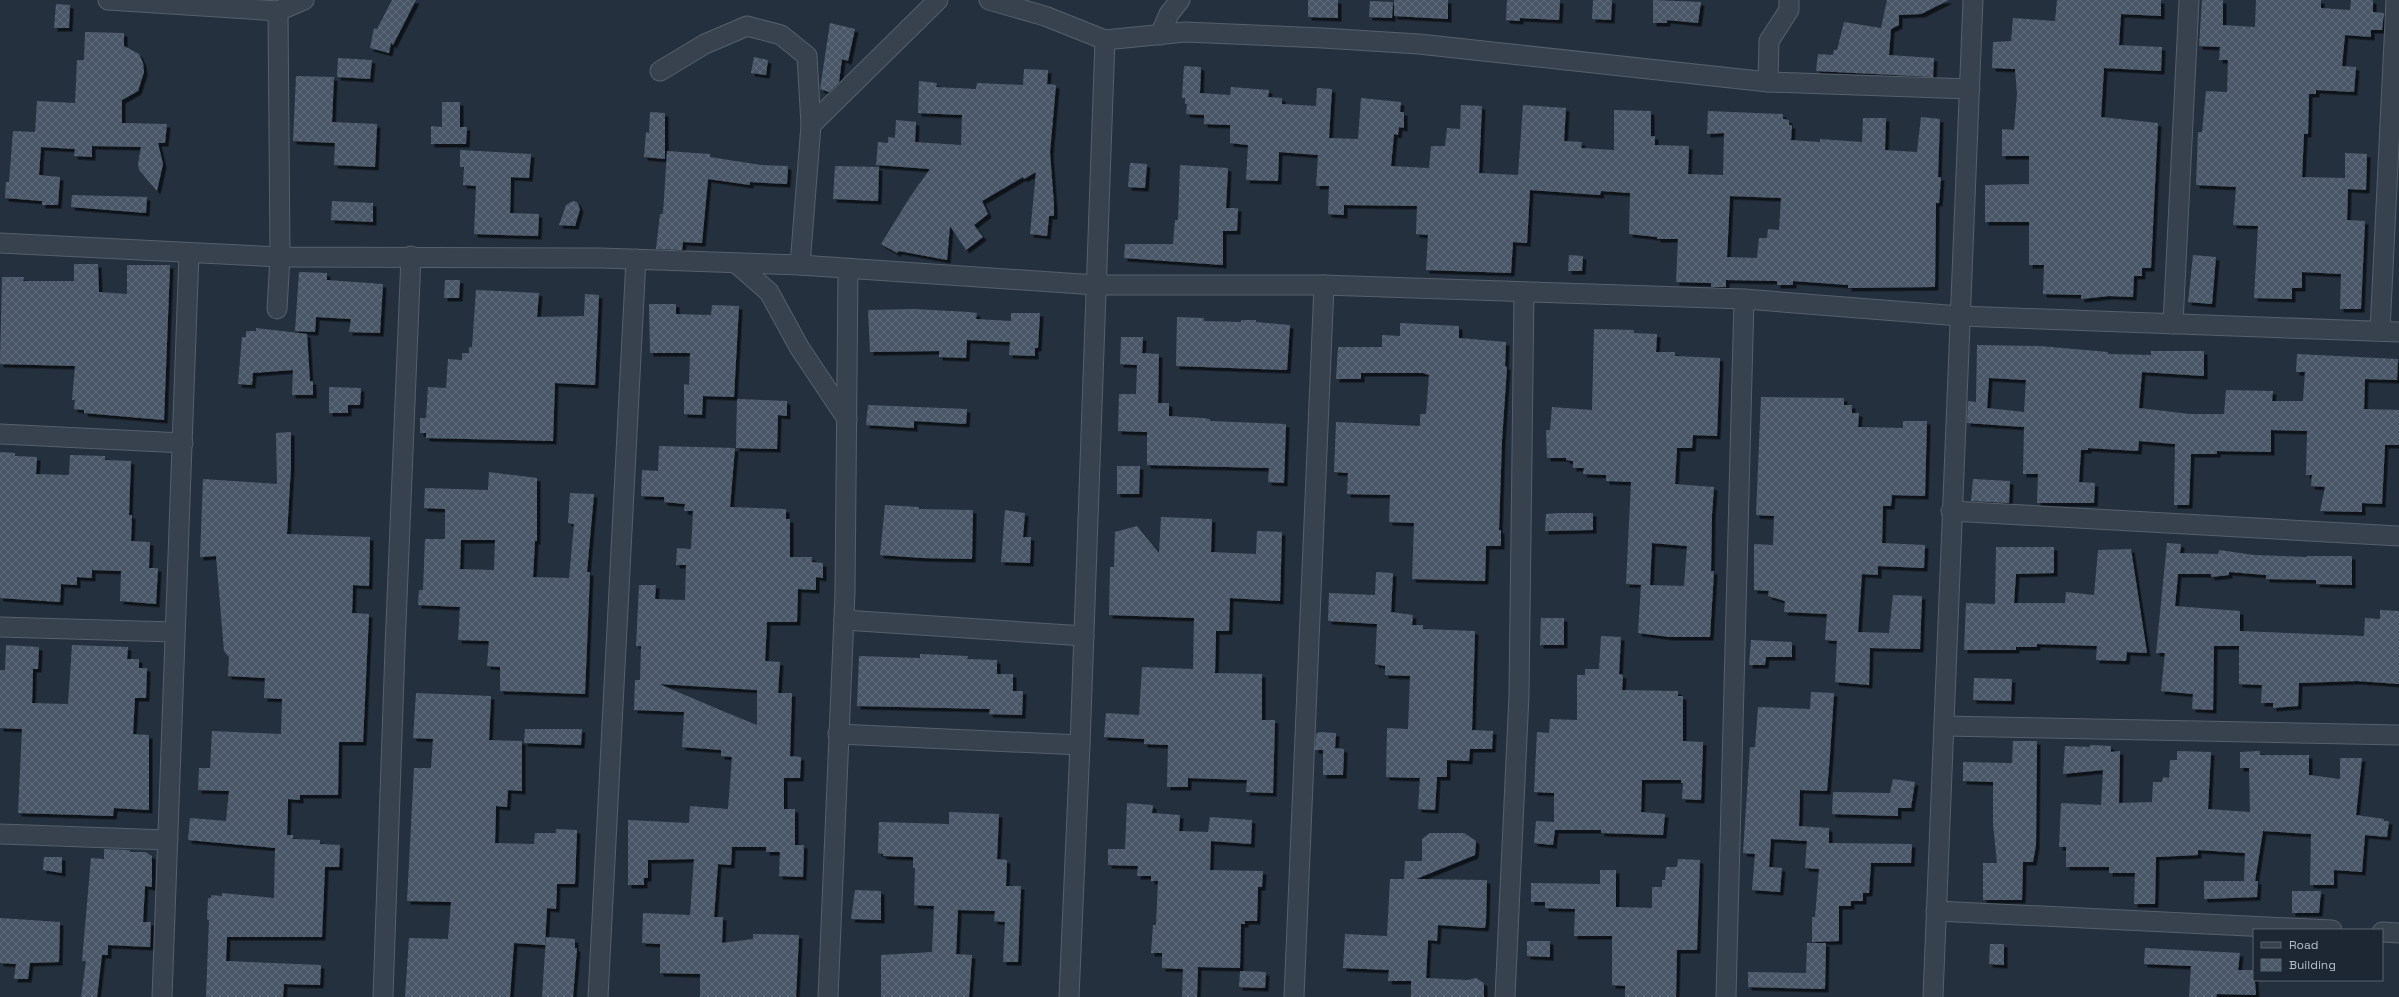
<svg xmlns="http://www.w3.org/2000/svg" width="2399" height="997" font-family="'Space Grotesk',sans-serif">
	<style>
		.building { fill: url(#building-cross-hatch); fill-rule: evenodd; filter: url(#shadow) }
		.lines { fill: none; stroke-linecap: round; stroke-linejoin: round }
		.minor-casing { stroke: #56606c; stroke-width: 21 }
		.minor { stroke: #38424e; stroke-width: 19 }
	</style>
	<defs>
		<pattern id="building-cross-hatch" width="8" height="8" patternUnits="userSpaceOnUse"><rect width="8" height="8" fill="#4a5767"/><path d="M0 0l8 8M0 8l8-8" fill="none" stroke="#626d7b"/></pattern>
		<filter id="shadow"><feDropShadow dx="3.5" dy="3.5" stdDeviation="0" flood-color="#0009"/></filter>
	</defs>
	<rect width="100%" height="100%" fill="#24303e"/>
	<g class="building">
		<polygon points="392,0 416,0 393,45 391,43 389,53 370,48 374,28 377,29"/>
		<polygon points="1308,0 1338,0 1338,18 1308,17"/>
		<polygon points="1394,0 1448,0 1448,19 1394,16"/>
		<polygon points="1507,0 1560,0 1559,20 1520,18 1520,21 1506,20"/>
		<polygon points="1593,0 1612,0 1611,20 1592,19"/>
		<polygon points="1653,0 1701,2 1698,23 1667,20 1667,23 1653,23"/>
		<polygon points="1887,0 1949,0 1921,14 1899,15 1899,25 1891,29 1889,55 1934,58 1933,77 1816,71 1818,54 1833,55 1834,50 1837,50 1844,22 1881,28"/>
		<polygon points="2057,0 2161,0 2161,16 2121,14 2119,45 2162,47 2161,71 2104,68 2101,117 2158,123 2151,268 2142,268 2142,276 2134,276 2133,297 2109,296 2081,299 2081,295 2043,294 2044,265 2029,265 2029,222 1985,222 1985,185 2029,184 2029,156 2002,156 2002,129 2014,130 2017,94 2015,69 1992,68 1993,42 2011,41 2013,18 2055,21"/>
		<polygon points="2202,0 2223,0 2223,25 2255,27 2256,0 2321,0 2321,8 2350,10 2351,0 2373,0 2373,12 2384,13 2382,30 2371,30 2371,37 2345,35 2342,66 2356,67 2354,92 2316,90 2316,94 2309,94 2308,134 2304,134 2302,177 2345,178 2345,153 2367,154 2366,190 2348,189 2347,220 2365,221 2361,309 2340,309 2341,274 2302,272 2302,288 2292,288 2292,299 2254,298 2258,226 2233,225 2236,187 2196,185 2198,132 2202,132 2206,91 2227,92 2228,60 2219,60 2220,47 2199,46"/>
		<polygon points="1370,1 1393,2 1392,18 1369,17"/>
		<polygon points="56,4 70,5 69,28 54,28"/>
		<polygon points="830,23 855,29 848,61 842,59 839,82 829,92 820,89"/>
		<polygon points="85,32 124,33 124,46 139,54 143,63 144,72 138,91 122,100 122,123 167,124 165,143 158,143 163,164 157,191 139,170 138,164 141,147 92,146 92,157 74,156 75,149 41,147 39,175 60,177 58,205 42,205 42,201 5,198 6,182 9,182 13,131 35,132 37,101 75,103 77,60 84,60"/>
		<polygon points="754,57 768,60 766,75 751,73"/>
		<polygon points="338,58 372,60 370,79 337,77"/>
		<path d="M1184,66L1201,67L1200,93L1230,95L1231,87L1269,90L1268,97L1282,98V104L1316,106L1317,88L1332,89L1329,138L1358,139L1361,98L1401,102L1400,112H1404V128L1399,127L1398,135L1394,134L1391,166L1429,168L1431,146H1445L1447,128L1460,129L1461,105L1482,106L1479,173L1518,175L1523,105L1566,108L1564,141L1582,142L1581,148L1614,150V110L1651,111V136H1655V145L1689,146L1688,174L1723,175L1724,133L1707,134L1708,111L1783,114V119L1789,120V125H1792L1791,140L1820,142V139L1862,142L1863,118H1886L1885,150L1917,152L1921,117L1940,119L1938,177H1941L1939,203H1936L1935,287L1848,288V285L1793,281V285H1777V281L1726,280V287H1711V283L1676,282L1678,239H1657V237L1629,234L1630,193L1601,191L1600,195L1530,190L1527,243L1513,242L1511,273L1426,270L1428,235L1416,234L1417,206L1344,205V215L1328,214L1329,186H1316L1318,155L1279,152L1278,181L1246,180L1248,145L1230,143V125L1204,124V115L1186,114L1187,104H1185V98H1182ZM1730,196L1781,198L1779,230L1768,229L1767,238H1759L1757,258L1727,257Z"/>
		<polygon points="1024,69 1048,70 1047,84 1056,85 1050,152 1054,205 1054,216 1049,216 1047,236 1030,234 1036,172 1024,179 1023,177 982,201 988,214 974,225 983,237 966,250 950,226 947,260 899,251 897,253 881,244 910,197 930,169 876,165 878,142 888,143 888,137 895,138 896,120 916,122 915,142 961,145 962,115 918,113 919,81 937,83 936,87 976,89 977,83 1023,85"/>
		<polygon points="296,76 334,77 332,122 377,124 375,167 334,165 335,143 293,141"/>
		<polygon points="442,102 460,102 460,127 467,127 466,144 431,144 431,126 442,127"/>
		<polygon points="650,112 665,113 665,159 644,157 646,132 649,133"/>
		<polygon points="460,150 531,154 529,178 511,177 510,213 539,214 538,236 474,234 476,186 463,185 464,167 460,167"/>
		<polygon points="667,151 710,154 710,157 761,165 788,166 787,184 750,182 750,185 708,179 702,243 683,242 682,250 656,249 660,214 663,214"/>
		<polygon points="1130,163 1147,164 1145,188 1128,187"/>
		<polygon points="1180,165 1228,168 1226,208 1238,208 1237,231 1223,231 1223,265 1124,258 1125,244 1173,244 1175,220 1178,220"/>
		<polygon points="835,166 879,167 878,201 833,199"/>
		<polygon points="72,195 147,197 146,213 71,207"/>
		<polygon points="332,201 373,203 373,222 331,220"/>
		<polygon points="573,201 577,202 580,209 575,226 559,225 566,205"/>
		<polygon points="1569,255 1583,256 1582,271 1568,271"/>
		<polygon points="2193,255 2216,257 2212,304 2188,302"/>
		<polygon points="74,264 98,264 99,292 127,294 127,265 170,265 164,420 84,413 84,410 74,409 75,400 72,400 75,366 0,364 2,277 24,277 23,281 74,281"/>
		<polygon points="299,272 327,273 327,280 383,284 380,333 349,332 351,319 316,317 315,332 295,331"/>
		<polygon points="445,280 460,280 459,298 444,298"/>
		<polygon points="476,290 539,293 537,317 584,316 585,294 599,295 595,385 555,383 553,441 426,438 426,433 420,433 420,418 426,418 428,387 446,388 448,359 462,360 462,353 469,353 469,347 472,347"/>
		<polygon points="649,304 676,304 676,314 711,315 712,305 739,306 734,397 703,396 702,415 684,414 684,384 689,385 690,353 650,353"/>
		<polygon points="914,309 969,312 977,313 976,319 1011,321 1011,313 1040,313 1038,348 1035,348 1035,356 1009,355 1010,342 967,340 966,358 939,357 939,351 870,352 868,310"/>
		<polygon points="1177,317 1204,318 1204,321 1241,322 1241,320 1256,320 1256,322 1290,325 1287,370 1176,366"/>
		<polygon points="1400,323 1459,326 1459,338 1506,342 1505,366 1507,367 1502,440 1499,530 1501,530 1501,546 1486,546 1485,581 1412,579 1414,523 1389,522 1390,495 1347,494 1348,473 1334,472 1336,422 1420,426 1420,414 1426,414 1429,375 1423,373 1361,373 1361,379 1336,379 1338,347 1382,347 1382,335 1400,336"/>
		<polygon points="256,328 307,334 310,381 313,381 313,395 292,395 293,370 253,373 252,385 238,384 242,337 246,337 246,331 256,331"/>
		<path d="M1594,329L1634,330V333L1657,334L1656,352H1675V356L1720,358L1717,436L1693,435L1692,448H1677L1675,484L1714,487L1712,514L1711,571H1714L1710,637H1670L1638,633L1641,585H1648L1626,584L1631,482L1606,481V475L1583,474L1584,468H1573V461L1566,460V458H1547L1546,430H1550L1552,407L1592,410ZM1652,543L1687,546L1684,586L1650,585Z"/>
		<polygon points="1121,337 1143,337 1142,353 1159,354 1158,403 1169,403 1169,416 1202,418 1210,419 1210,421 1286,424 1284,483 1268,482 1269,468 1147,465 1147,432 1118,431 1119,394 1136,394 1137,365 1120,364"/>
		<path d="M1977,345L2040,346L2108,352V354L2151,355V351H2204V376L2142,372L2139,408L2190,414H2224L2226,390L2273,391L2272,401H2303L2305,372H2296L2297,354L2398,359L2397,380L2365,379L2364,409L2399,410V445H2385L2382,504L2362,503V512L2320,511L2325,487L2311,486L2312,475H2306L2307,431L2271,430V452L2217,451V454H2191L2189,505H2174L2175,444L2139,441L2138,451L2088,448V450H2081L2079,482L2095,483L2094,503H2037L2038,474H2023L2024,427L1967,423L1968,401L1976,402ZM1989,378L2026,380L2024,412L1987,408Z"/>
		<polygon points="329,387 361,388 360,405 348,405 348,413 329,413"/>
		<polygon points="1761,397 1844,398 1844,405 1852,405 1852,413 1859,413 1858,427 1903,428 1903,421 1927,421 1925,496 1892,495 1891,506 1883,506 1882,543 1925,545 1924,568 1878,566 1878,575 1862,574 1858,632 1889,633 1893,595 1922,596 1920,649 1870,648 1869,685 1835,682 1837,641 1825,640 1827,614 1784,612 1785,601 1768,596 1769,591 1754,590 1754,544 1773,545 1774,516 1756,515"/>
		<polygon points="737,399 787,401 787,416 778,415 777,449 736,448"/>
		<polygon points="868,405 967,409 966,424 914,421 914,428 866,425"/>
		<polygon points="291,432 291,467 287,534 370,537 369,586 353,585 352,613 369,614 363,742 339,742 338,795 300,795 300,800 288,799 287,835 293,835 293,839 320,840 320,844 340,845 339,867 325,867 322,937 227,937 226,961 321,965 320,985 284,984 283,997 206,997 209,920 207,919 208,898 211,898 211,895 222,896 222,893 274,898 275,848 188,840 190,818 226,821 229,791 198,790 199,768 210,768 212,731 281,734 282,699 264,698 265,678 228,676 229,657 224,651 216,556 200,557 203,479 277,484 276,433"/>
		<path d="M659,446L735,448L730,507L786,509V519H790V557H812V562L823,563V578L816,577V590L798,589L797,622H767L765,661L780,662L778,693H792L790,756L801,757L800,778H784V809H795V845H804L803,877L779,876L780,852H766V847H732L731,865L718,864L714,917H723L722,943L753,939V934L799,935L796,997H700V974L660,973V944L642,943L643,913L690,915L694,859L648,860V878H644V885H628V820L689,823L690,806L728,809L732,757L721,756V750L682,747L684,712L634,710L635,680H640L641,646H636L639,585H656L655,599L685,600L686,565H676L677,548L691,549L693,511H684L685,504L664,502V497L641,496L642,470L658,471ZM659,684L757,690V725L725,712Z"/>
		<polygon points="0,452 15,453 15,456 37,457 36,474 69,475 70,455 105,456 105,460 131,461 129,515 132,515 131,541 150,542 149,568 158,568 156,604 120,601 121,571 92,570 92,578 77,577 77,585 61,584 60,602 0,598"/>
		<polygon points="1117,466 1140,466 1139,494 1117,494"/>
		<path d="M489,472L537,478V541H535L533,577L569,578L574,524L568,523L570,493L594,494L587,572H590L585,694L500,691V667L487,666L489,641L458,640L460,607L418,605L419,590H423L425,539H445V509L424,508L425,488L488,490ZM461,540H495L494,570L460,569Z"/>
		<polygon points="1973,479 2010,481 2009,503 1971,501"/>
		<polygon points="885,505 919,507 919,509 973,510 972,559 922,558 880,555"/>
		<polygon points="1005,510 1025,513 1023,537 1031,537 1030,563 1001,562"/>
		<polygon points="1558,513 1593,513 1593,530 1545,531 1546,514"/>
		<polygon points="1161,517 1212,519 1211,552 1256,554 1257,531 1282,532 1280,601 1230,598 1229,631 1216,631 1215,673 1262,674 1262,720 1275,720 1273,793 1246,792 1247,780 1188,778 1188,787 1167,787 1168,745 1144,744 1144,739 1104,737 1106,713 1139,715 1142,667 1193,669 1194,618 1109,615 1110,567 1114,567 1115,532 1137,526 1159,553"/>
		<polygon points="2167,543 2181,544 2180,553 2218,554 2219,550 2254,555 2307,557 2307,556 2352,556 2352,585 2316,584 2316,580 2266,579 2266,575 2229,572 2229,575 2211,577 2211,574 2178,574 2175,606 2240,611 2240,631 2364,636 2365,618 2380,619 2380,610 2399,611 2399,684 2357,681 2299,683 2298,706 2273,708 2273,703 2261,703 2262,685 2239,684 2239,646 2214,646 2213,710 2192,709 2193,694 2161,691 2165,653 2156,653"/>
		<polygon points="1996,547 2054,547 2054,573 2016,574 2014,603 2065,603 2066,592 2094,595 2098,550 2131,549 2147,653 2127,652 2126,661 2096,660 2097,646 2037,644 2037,647 2016,647 2016,650 1964,650 1966,603 1995,604"/>
		<polygon points="1376,572 1393,573 1391,612 1413,615 1412,625 1423,625 1423,629 1475,631 1472,730 1493,731 1492,749 1470,749 1469,761 1447,760 1447,777 1437,777 1435,810 1418,809 1420,778 1386,777 1387,728 1408,729 1410,676 1385,675 1385,666 1375,664 1377,624 1328,621 1329,593 1375,595"/>
		<polygon points="1541,618 1564,618 1564,645 1540,645"/>
		<polygon points="1601,636 1621,637 1619,674 1623,675 1622,690 1678,691 1678,696 1683,696 1683,741 1703,742 1701,800 1682,799 1683,783 1681,783 1681,780 1642,780 1641,812 1665,814 1663,835 1601,833 1601,830 1555,830 1553,845 1534,843 1536,821 1554,822 1554,793 1534,792 1537,732 1549,733 1550,719 1577,720 1577,675 1585,675 1585,669 1599,669"/>
		<polygon points="1751,640 1792,642 1792,657 1766,657 1765,665 1749,665"/>
		<polygon points="6,645 39,647 38,669 33,669 32,703 68,704 72,645 128,647 127,659 139,659 139,668 147,668 146,698 135,698 133,734 149,735 149,810 114,808 113,816 18,813 22,729 0,728 0,670 5,670"/>
		<polygon points="920,654 968,656 967,659 997,660 997,674 1013,674 1013,691 1023,691 1022,715 989,714 990,709 857,706 859,656 920,658"/>
		<polygon points="1974,678 2012,679 2011,701 1973,700"/>
		<polygon points="1811,692 1834,693 1830,755 1827,791 1800,790 1799,826 1829,828 1829,843 1912,844 1911,863 1871,863 1869,893 1863,893 1863,901 1851,901 1851,906 1839,906 1839,941 1812,942 1812,917 1815,917 1819,869 1805,868 1807,841 1771,839 1769,867 1782,868 1780,892 1752,890 1755,854 1743,853 1750,747 1755,747 1758,707 1810,709"/>
		<polygon points="416,693 491,696 489,740 522,741 522,791 508,790 507,807 496,806 495,843 534,844 535,833 556,833 556,829 577,830 575,884 557,884 556,909 547,908 545,945 514,943 510,997 405,997 409,938 448,939 451,902 407,901 414,768 431,768 433,739 413,738"/>
		<polygon points="525,729 582,729 581,745 524,743"/>
		<polygon points="1319,732 1336,733 1335,748 1344,749 1343,775 1323,775 1323,750 1315,750 1316,734"/>
		<polygon points="2013,741 2037,741 2036,845 2033,862 2023,862 2022,900 1983,900 1983,863 1997,863 1993,824 1993,782 1963,781 1963,762 2012,763"/>
		<polygon points="2090,745 2111,746 2111,752 2120,751 2119,803 2152,802 2153,782 2162,782 2163,777 2169,778 2170,760 2177,760 2177,751 2211,752 2208,809 2250,812 2249,768 2240,768 2240,752 2260,751 2260,755 2309,755 2309,775 2340,779 2340,758 2362,758 2356,815 2384,819 2384,821 2389,821 2387,837 2365,835 2362,872 2334,870 2334,885 2310,885 2311,834 2263,831 2255,881 2258,881 2257,897 2204,899 2204,881 2244,881 2245,853 2198,850 2198,855 2156,857 2155,904 2134,904 2135,873 2109,873 2109,867 2066,867 2066,847 2059,847 2061,803 2101,805 2103,770 2063,774 2065,746 2090,747"/>
		<polygon points="1893,779 1915,782 1911,808 1898,808 1898,816 1832,814 1833,792 1890,793"/>
		<polygon points="1127,803 1153,805 1152,813 1180,815 1179,831 1208,832 1210,817 1252,820 1251,844 1211,841 1210,870 1263,871 1262,887 1258,887 1257,921 1245,921 1245,924 1241,924 1240,968 1198,967 1197,997 1182,997 1183,969 1162,968 1162,953 1151,953 1153,925 1156,925 1158,881 1151,881 1151,876 1137,876 1138,866 1108,865 1108,849 1125,849"/>
		<polygon points="949,812 999,814 997,859 1007,860 1006,886 1021,886 1018,962 1003,962 1005,922 994,921 995,911 958,910 956,954 972,955 969,997 881,997 881,955 932,952 934,906 914,905 915,868 913,868 913,857 883,856 883,854 878,853 879,822 949,824"/>
		<polygon points="1430,833 1464,833 1476,841 1475,855 1416,879 1487,880 1486,921 1485,928 1438,925 1437,941 1428,940 1426,978 1468,980 1476,978 1484,983 1484,997 1411,997 1411,981 1388,981 1389,970 1343,968 1345,934 1387,936 1390,879 1404,879 1405,861 1422,861 1422,839"/>
		<polygon points="104,849 130,850 130,852 145,852 152,856 152,887 145,886 143,922 151,922 150,947 108,945 108,955 102,955 97,997 81,997 86,961 82,961 91,858 104,859"/>
		<polygon points="44,857 62,857 62,873 43,870"/>
		<polygon points="1678,859 1700,860 1697,950 1677,950 1676,997 1625,997 1625,986 1612,985 1612,936 1574,936 1575,909 1545,908 1545,902 1531,902 1531,883 1600,884 1600,870 1616,870 1616,907 1652,908 1652,887 1662,887 1662,880 1665,880 1666,867 1677,867"/>
		<polygon points="855,890 881,891 881,920 851,919"/>
		<polygon points="2292,891 2321,891 2319,913 2292,913"/>
		<polygon points="0,918 60,922 59,962 30,963 28,979 14,979 16,964 0,963"/>
		<polygon points="546,937 575,939 575,948 577,948 573,997 542,997"/>
		<polygon points="1527,941 1550,941 1550,957 1527,956"/>
		<polygon points="1807,943 1826,943 1825,989 1748,987 1748,972 1806,973"/>
		<polygon points="1990,944 2004,944 2004,965 1989,964"/>
		<polygon points="2145,948 2240,953 2238,970 2254,970 2256,995 2217,994 2216,997 2189,997 2191,966 2144,964"/>
		<polygon points="1240,971 1266,972 1265,988 1239,987"/>
	</g>
	<g class="lines">
		<g class="minor-casing">
			<g id="minor">
				<polyline points="108,0 278,11 304,0"/>
				<polyline points="989,0 1045,16 1105,40 1185,32 1323,38 1419,44 1768,82 1970,89"/>
				<polyline points="1160,35 1169,14 1180,0"/>
				<polyline points="660,71 705,44 747,26 781,35 807,56 811,125"/>
				<polyline points="1768,82 1769,41 1789,10 1789,0"/>
				<polyline points="0,243 280,257 601,258 800,265 1096,285 1324,285 1744,299 1960,316 2399,332"/>
				<polyline points="737,264 769,292 799,347 847,419"/>
				<polyline points="800,265 811,125 938,0"/>
				<polyline points="277,309 280,257 278,11"/>
				<polyline points="2173,324 2189,0"/>
				<polyline points="2380,331 2396,0"/>
				<polyline points="0,434 183,443"/>
				<polyline points="1951,511 2399,536"/>
				<polyline points="844,620 1084,636"/>
				<polyline points="0,627 174,632"/>
				<polyline points="1944,726 2399,735"/>
				<polyline points="838,734 1080,745"/>
				<polyline points="0,834 168,840"/>
				<polyline points="1936,911 2332,930"/>
				<polyline points="2382,932 2399,933"/>
				<polyline points="162,997 189,253"/>
				<polyline points="383,997 395,648 411,256"/>
				<polyline points="598,997 636,259"/>
				<polyline points="828,997 845,593 848,269"/>
				<polyline points="1069,997 1080,745 1105,40"/>
				<polyline points="1294,997 1324,285"/>
				<polyline points="1505,997 1519,695 1524,292"/>
				<polyline points="1726,997 1744,299"/>
				<polyline points="1933,997 1973,0"/>
			</g>
		</g>
		<use href="#minor" class="minor"/>
	</g>
	<rect x="2253" y="929" width="130" height="52" fill="#1d2733" stroke="#59636f"/>
	<rect x="2261" y="942" width="20" height="6" fill="#38424e" stroke="#59636f"/>
	<text x="2289" y="949" font-size="12" fill="#b4bdc9">Road</text>
	<rect x="2261" y="959" width="20" height="12" fill="url(#building-cross-hatch)" stroke="#59636f"/>
	<text x="2289" y="969" font-size="12" fill="#b4bdc9">Building</text>
</svg>
